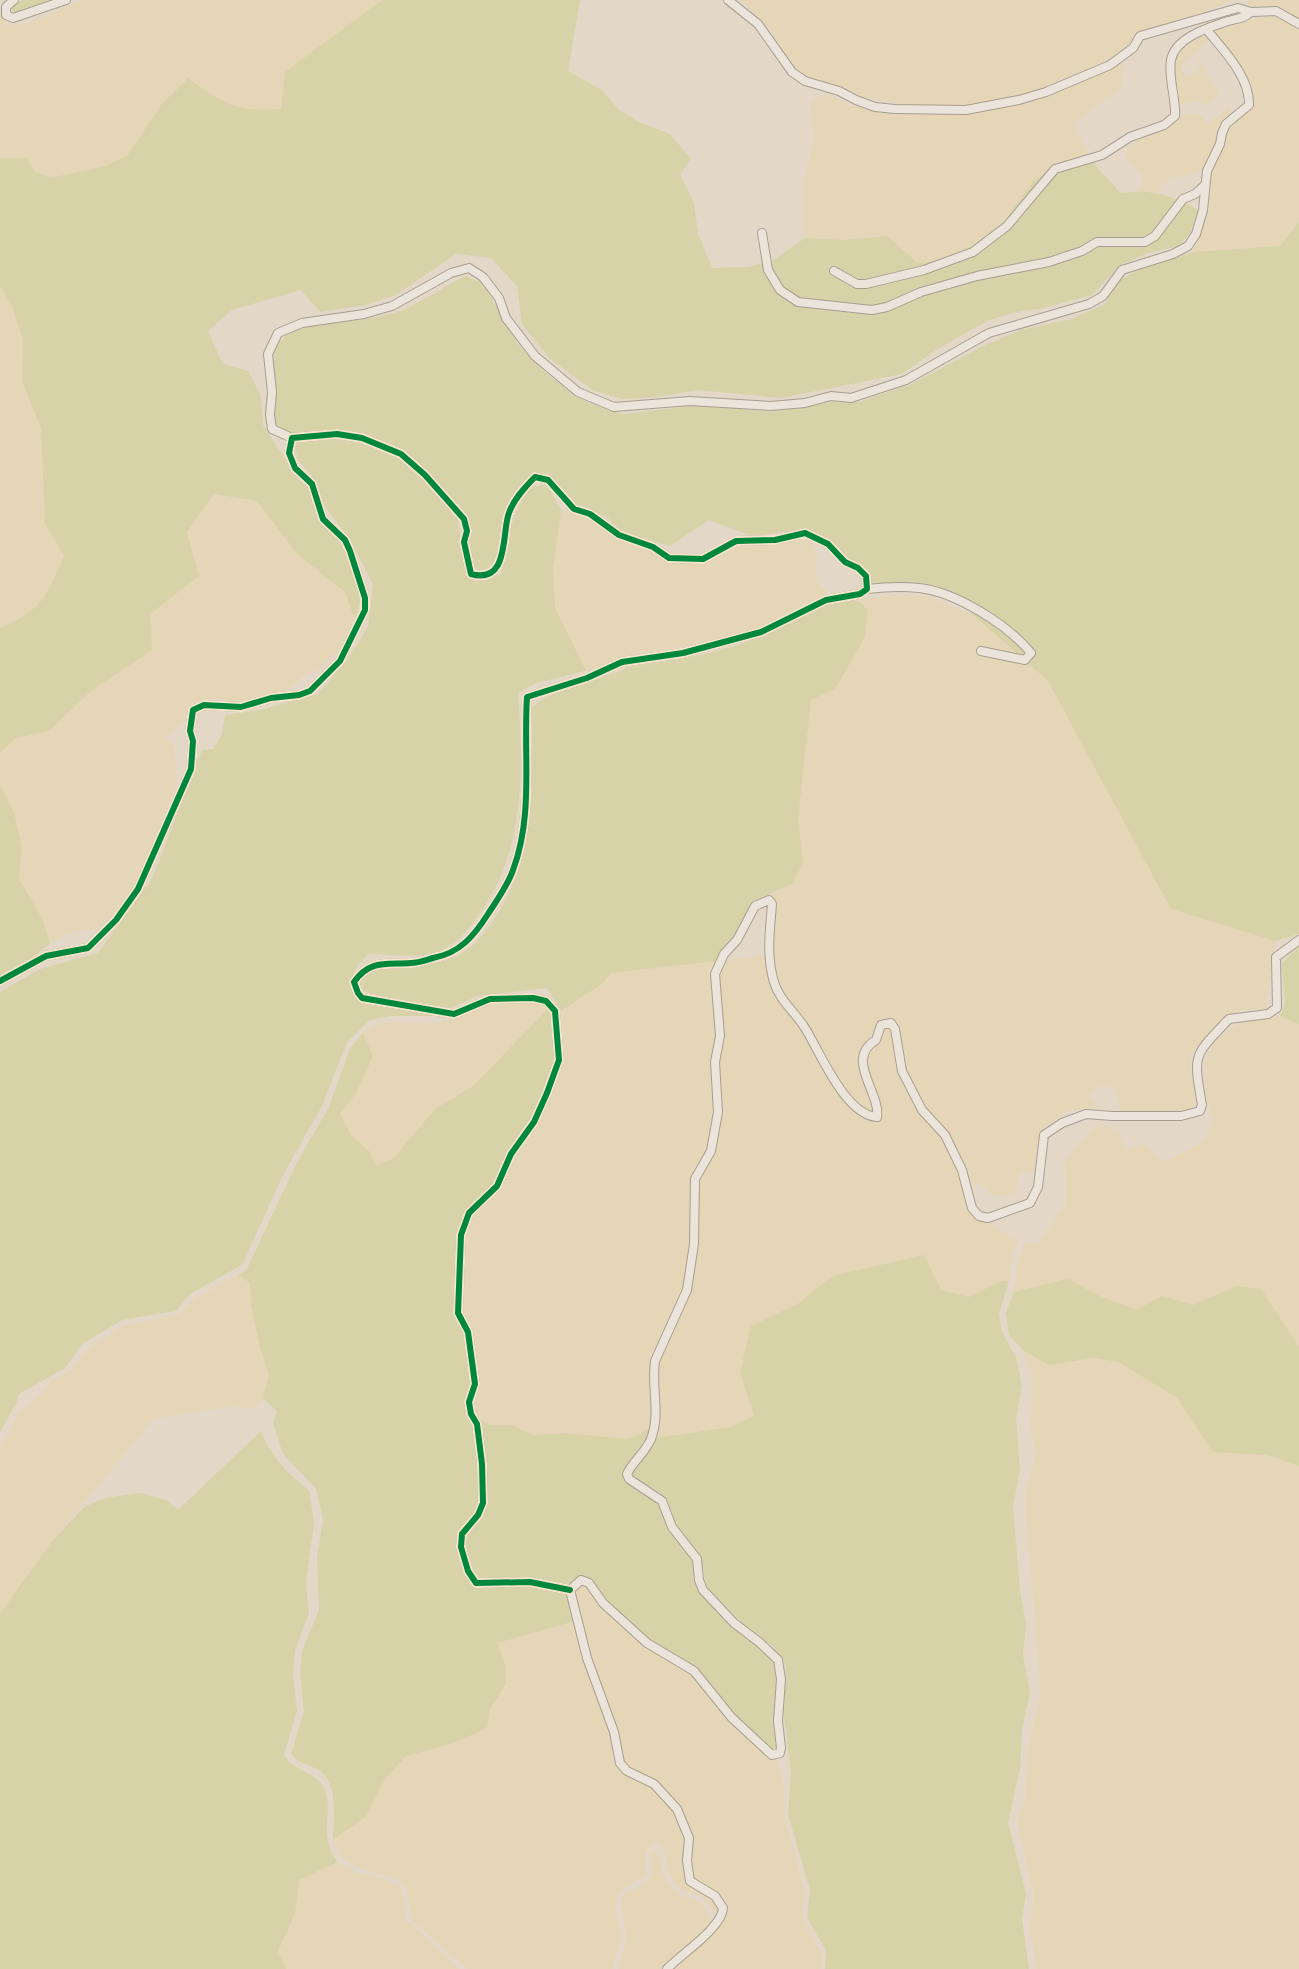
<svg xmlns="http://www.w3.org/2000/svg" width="1299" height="1969" font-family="'Times New Roman',serif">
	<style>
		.farmland { fill: #e4d6b6 }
		.green { fill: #d7d2a8 }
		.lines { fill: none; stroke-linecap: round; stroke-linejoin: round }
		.minor-casing { stroke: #a89d91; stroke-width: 10 }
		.minor { stroke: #ebe4da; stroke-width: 8 }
		.cycleway-casing { stroke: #f7e5cb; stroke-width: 10 }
		.cycleway { stroke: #00873e; stroke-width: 6 }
	</style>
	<rect width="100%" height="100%" fill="#e3d8c7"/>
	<g class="farmland">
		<polygon points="81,0 382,0 342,30 281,109 249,111 217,99 187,78 161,105 127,156 103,167 50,178 8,156 0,158 0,10 6,25 28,24"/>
		<polygon points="741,0 1233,0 1191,17 1136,32 1122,53 1061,81 1025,94 977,103 931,108 862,97 819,82 793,69 769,27"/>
		<polygon points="1250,0 1299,0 1299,19 1281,10 1266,6 1253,8 1247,6"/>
		<polygon points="1271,15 1299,28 1299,222 1280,246 1193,252 1208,215 1211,170 1224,144 1224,134 1253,106 1253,95 1249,87 1210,32"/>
		<polygon points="1194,36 1201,36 1209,40 1180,66 1187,77 1196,73 1201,64 1212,85 1219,92 1212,102 1202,104 1199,100 1179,104 1173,73 1176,55"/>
		<polygon points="1124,62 1121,87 1073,124 1088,153 1057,164 1032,183 1004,222 957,258 918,263 887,236 844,240 805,238 804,181 814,138 810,102 826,94 850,105 879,112 904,115 976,114 1038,99 1072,86"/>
		<polygon points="1228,107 1232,115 1216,130 1216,148 1206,169 1193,172 1188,177 1173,176 1160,186 1159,193 1137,191 1143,185 1142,173 1125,157 1128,147 1141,137 1168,126 1182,115 1198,113 1207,123 1219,117"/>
		<polygon points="0,286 12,306 23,339 22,381 41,428 45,524 64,556 51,586 36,609 0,628"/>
		<polygon points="214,494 257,501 298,555 345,592 355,620 339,649 318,669 301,677 290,689 238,702 217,698 193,702 181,723 165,737 174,747 177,781 147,859 122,907 94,930 73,931 50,944 43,920 19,879 22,847 0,784 0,753 16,738 49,731 92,690 152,650 150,614 199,576 187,532"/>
		<polygon points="561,510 588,517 621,539 658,554 669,563 692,564 706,561 733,546 809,540 817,554 816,580 828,595 805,602 781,620 731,637 663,651 638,653 586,671 555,609 553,570"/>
		<polygon points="885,596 927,596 974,616 1048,681 1171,909 1275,941 1266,1009 1241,1010 1222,1018 1191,1053 1191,1073 1197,1099 1191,1110 1120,1112 1117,1089 1101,1085 1089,1096 1097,1108 1069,1110 1041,1130 1035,1172 1020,1171 1015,1194 991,1196 984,1186 973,1183 960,1156 929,1116 907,1076 899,1040 899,1027 893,1017 880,1019 864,1047 859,1064 875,1112 865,1112 835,1075 790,1005 776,972 773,955 777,918 772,894 792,884 802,863 798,818 811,700 835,689 865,637 868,610 858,601"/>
		<polygon points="768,956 771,973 820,1066 858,1114 866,1118 881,1114 881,1106 867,1077 867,1056 885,1027 892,1029 900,1073 946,1139 976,1217 1018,1241 1012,1255 1009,1281 1001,1281 969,1297 941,1290 923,1255 832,1276 799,1304 751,1326 740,1373 754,1416 730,1427 657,1438 661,1401 656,1372 658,1363 689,1292 697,1249 700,1179 720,1119 721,1079 718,1062 720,971 724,960"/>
		<polygon points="717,961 714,1114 708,1146 693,1172 688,1276 652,1380 651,1429 628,1439 566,1433 533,1435 511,1425 489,1425 477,1417 473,1407 460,1298 465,1274 465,1232 468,1221 514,1153 558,1073 564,1053 561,1011 603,983 611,973"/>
		<polygon points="525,1001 543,1003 548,1009 472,1087 436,1108 393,1159 375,1167 369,1151 351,1135 339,1114 356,1093 373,1056 363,1033 376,1025 391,1022 433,1023 455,1019 484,1005"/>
		<polygon points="1280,1016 1299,1024 1299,1969 1037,1969 1030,1930 1034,1894 1017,1823 1025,1802 1030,1738 1041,1692 1025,1498 1036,1454 1030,1424 1033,1395 1032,1371 1023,1350 1009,1335 1006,1313 1014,1292 1017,1267 1024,1243 1039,1243 1066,1204 1065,1161 1086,1136 1100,1124 1118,1132 1127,1149 1143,1144 1164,1162 1205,1141 1214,1119 1205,1094 1205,1063 1215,1040 1239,1024"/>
		<polygon points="238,1275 250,1283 251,1305 260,1348 269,1374 263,1399 253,1409 233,1406 153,1419 52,1541 0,1614 0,1448 19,1414 42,1393 51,1381 70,1371 86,1351 122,1326 179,1315 194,1299"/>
		<polygon points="579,1584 588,1585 687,1669 720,1705 731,1723 777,1762 784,1785 783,1814 805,1891 802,1915 805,1925 823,1955 820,1969 671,1969 722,1923 727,1911 725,1900 718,1893 695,1880 690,1871 693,1840 679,1804 658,1782 628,1768 622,1760 588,1653 574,1590"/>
		<polygon points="575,1621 599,1706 611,1732 617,1765 654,1787 676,1813 686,1845 686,1877 714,1898 720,1911 715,1913 709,1902 701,1896 680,1889 669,1873 664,1848 658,1842 651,1843 646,1853 645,1876 623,1888 617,1897 615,1907 621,1937 612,1969 468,1969 412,1920 407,1890 399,1880 357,1867 341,1856 333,1840 365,1817 385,1779 406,1756 451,1744 487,1728 490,1709 506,1684 506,1667 496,1643"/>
		<polygon points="656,1850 667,1884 682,1896 700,1903 708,1913 711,1924 705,1932 677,1954 662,1969 619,1969 627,1939 621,1901 624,1895 647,1882 652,1875 652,1852"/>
		<polygon points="337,1862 360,1874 385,1879 401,1888 406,1919 459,1969 286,1969 278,1951 295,1913 299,1880"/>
	</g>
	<g class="green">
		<polygon points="22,0 57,0 15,13 10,8"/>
		<path d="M382,0H580L568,71L602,90L619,110L639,122L670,134L691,159L680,174L694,203L698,233L712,268L748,267L772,261L805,238L844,240L887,236L918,263L957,258L1004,222L1032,183L1057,164L1088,153L1099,170L1121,193C1154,189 1169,195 1198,210L1190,233L1178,246L1148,253L1119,266L1092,295L1040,309L1019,311L987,321L936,350L902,374L781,398L698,390L656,397L623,399L594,391L550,359L522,324L517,286L491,258L456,254L396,295L365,305L320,312L301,290L232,310L208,331L223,364L248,371L261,396L263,425L298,479L310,489L317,516L339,540L349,562L361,599L355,620L345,592L298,555L257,501L214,494L187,532L199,576L150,614L152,650L92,690L49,731L16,738L0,753V628C43,609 46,598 64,556L45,524L41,428L22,381L23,339L12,306L0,286V158H27L34,171L50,178L103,167L127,156L161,105L188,78C224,104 235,112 281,109L285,72Z"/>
		<path d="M1299,222V934L1275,941L1171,909L1048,681L947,592L869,586V573L837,550L822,536L805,529L752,536L709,520L670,546L622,532L607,517L576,505L549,474L535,472L504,521L499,548L491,569L478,571L471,560L467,518L417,464L342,429L301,434L288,432L276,425C258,310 293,333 382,316C412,311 438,289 465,276L483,283L518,344L547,374L576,397L607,410L624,414L701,405L771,412L836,401L859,402L912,384L987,344L1021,330L1072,319L1105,304L1119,281L1138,270L1193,252L1280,246Z"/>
		<path d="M336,436L390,453L416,471L457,519L467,573L476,582L501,574C509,540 509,514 532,486L547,485L561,510L553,570L555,608L586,671L536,683L518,693C523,767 526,845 483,909C470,928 459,943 437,952C422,959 387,954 369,954L357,966L349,984L359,998L429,1013L433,1016H390L370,1020L347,1042L322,1106L284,1173L242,1265L190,1294L176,1311L122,1320L82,1344L65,1368L19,1394L16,1404L0,1432V992L40,969L98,953L152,879L202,750L213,749L222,734L225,715L261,710L318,694L349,658L368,626L373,585L351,541L326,508L313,477L298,459L294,444Z"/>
		<path d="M842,600L858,601L868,610L865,637L835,689L811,700L798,818L803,863L792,884L753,901L745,919L717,961L611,973L603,983L561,1011L547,988L478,996L451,1008L386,998L364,991L358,983C383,958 412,970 444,961C466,955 480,940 492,922C538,858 532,781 532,707C560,684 597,683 629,667C665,661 706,656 741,644C776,631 807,609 842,600Z"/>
		<polygon points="0,784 14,812 22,847 19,879 43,920 50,944 28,960 0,975"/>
		<polygon points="1299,947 1299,1024 1280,1016 1285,1004 1282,963"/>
		<path d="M548,1009C575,1058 521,1145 493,1186C485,1198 470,1208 463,1221C459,1228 454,1297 455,1307C456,1317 459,1325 465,1333L480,1498L476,1513L460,1533L472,1583L480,1588L529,1585L566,1591L575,1621L497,1643L506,1667V1684L490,1709L487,1728L451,1744L406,1756L385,1779L365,1817L333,1840C333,1820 339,1784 320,1771C310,1764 298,1764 291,1754L304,1711L300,1673L302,1651L319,1610L317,1558L323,1520L316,1488L283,1454L273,1423L277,1411L263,1399L269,1374L260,1348L251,1305L250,1283L238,1275L246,1271L297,1162L329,1107L350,1048L363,1033L373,1056L356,1093L340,1114L351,1135L369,1151L376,1166L393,1159L436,1108L472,1087Z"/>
		<polygon points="924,1255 941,1290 969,1297 1001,1281 1009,1281 999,1314 1002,1332 1016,1357 1022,1386 1016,1418 1020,1470 1013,1507 1020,1591 1026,1624 1023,1655 1030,1692 1022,1731 1020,1768 1008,1823 1026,1893 1022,1919 1029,1969 825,1969 826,1950 807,1918 810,1890 788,1814 791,1774 784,1715 786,1665 772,1645 750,1631 706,1586 703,1566 680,1534 668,1502 661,1493 634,1479 630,1473 657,1438 730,1427 754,1416 740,1373 751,1326 798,1304 832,1276"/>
		<polygon points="1068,1279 1099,1296 1136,1310 1162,1296 1194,1305 1236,1286 1261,1289 1299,1347 1299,1466 1268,1455 1213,1452 1177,1398 1119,1362 1093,1358 1049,1365 1023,1350 1009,1335 1006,1313 1014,1292"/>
		<path d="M477,1417L489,1425H511L533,1435L566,1433L628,1439L651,1429C644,1447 627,1457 624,1477L658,1501L670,1530L695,1560L697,1582L773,1660L778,1672L774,1705L778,1746L776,1750L769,1748L733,1716L725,1701L704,1679L663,1651L604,1601L589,1579L583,1576L565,1586L479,1582C471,1573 460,1549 465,1536C468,1529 477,1522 481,1516Z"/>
		<path d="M261,1431C270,1456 288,1474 309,1490L314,1522L306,1583L309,1613L295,1650L293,1675L297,1711L284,1755C293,1773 317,1770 325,1790C332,1808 323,1827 329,1845C330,1851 335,1857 337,1862L299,1880L295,1913L278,1951L286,1969H0V1614L52,1541L84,1507L105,1498L140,1493L166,1500L178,1510Z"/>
	</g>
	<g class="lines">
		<g class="minor-casing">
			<g id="minor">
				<polyline points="14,0 6,7 6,15 13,18 66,0"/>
				<polyline points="728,0 758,24 792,72 805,81 839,91 856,100 875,107 895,109 966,110 1019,100 1046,92 1110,65 1133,48 1140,36 1238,8 1251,12 1276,11 1299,24"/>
				<polyline points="762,233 768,270 780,290 798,302 872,310 887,307 921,292 977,276 1049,262 1082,251 1097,242 1145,242 1155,236 1183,199 1195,194 1204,186"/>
				<path d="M834,271L857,284H866L924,270L973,252L1007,226L1055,169L1102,155L1130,137L1164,125L1175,116C1176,97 1168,79 1171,60C1175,39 1204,29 1222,23C1233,18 1241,21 1251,12"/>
				<path d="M292,438L272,429L270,415L272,392L268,354L278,333L302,323L364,314L392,306L451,273L469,268L483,277L499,298L506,318L535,356L578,392L614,407L690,401L771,406L805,403L831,396L851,398L906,380L989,333L1089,304L1103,296L1122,270L1173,254L1188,246L1196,234L1203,210L1207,171L1220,144L1222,133L1226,124L1249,105C1250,77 1224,51 1207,30"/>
				<path d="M867,589C884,587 902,586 919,588C956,592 1008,625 1031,653L1025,660L981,651"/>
				<path d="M0,981L46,956L88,948L116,920L138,889L191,769L193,741L190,731L193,710L204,705L241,707L271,698L299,695L310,691L340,661L365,610V598L350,551L345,540L323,519L312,484L295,468L289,453L292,438L337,434L362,438L401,454L425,475L464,519L467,531L464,542L471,574C508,584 502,538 508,516C512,501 524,488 535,477L548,480L574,509L590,514L619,535L653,547L669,558L703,559L736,541L775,540L805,533L828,544L845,562L858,568L866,576L867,589L860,594L826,600L761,632L683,653L622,662L587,678L527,697C523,754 534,814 513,870C508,885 497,900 488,914C474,936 460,953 433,958C426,960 418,963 411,963C387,965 370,959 354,982L358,993L362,998L454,1014L490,999L533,998L546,1001L555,1011L559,1060L547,1093L534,1122L511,1154L497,1186L469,1213L461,1235L458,1313L468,1332L475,1384L469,1402L471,1414L477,1424L482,1464L483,1503L478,1515L462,1534L461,1547L468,1571L476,1583L530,1582L570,1590"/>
				<path d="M667,1969C681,1954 722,1928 723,1908L715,1896L690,1881L687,1861L689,1838L677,1809L654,1784L627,1771L620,1763L614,1732L587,1658L570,1590L581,1580L589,1583L603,1603L647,1643L694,1671L732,1718L772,1755L780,1753L781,1748L778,1721L781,1679L778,1660L759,1642L734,1623L703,1590L699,1580L697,1559L672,1527L662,1501L629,1479L627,1474C633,1461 645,1453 651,1439C661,1413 651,1387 655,1361L687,1290L694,1244L695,1179L711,1151L718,1112L715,1062L720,1036L715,974L724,954L737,940L755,906L769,900L772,904C770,931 766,955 774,982C779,1000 795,1012 805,1028C820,1052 845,1115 877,1117C881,1093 844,1059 876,1040L881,1025L891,1023L895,1029L902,1071L922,1110L945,1135L962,1170L972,1208L979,1216L988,1218L1030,1203L1038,1187L1044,1135L1062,1123L1086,1114L1112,1116H1181L1200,1111L1202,1105C1193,1053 1193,1057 1229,1019L1268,1014L1277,1008L1276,957L1299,940"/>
			</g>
		</g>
		<use href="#minor" class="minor"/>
		<g class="cycleway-casing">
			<path id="cycleway" d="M0,981L46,956L88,948L116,920L138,889L191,769L193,741L190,731L193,710L204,705L241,707L271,698L299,695L310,691L340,661L365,610V598L350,551L345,540L323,519L312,484L295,468L289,453L292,438L337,434L362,438L401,454L425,475L464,519L467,531L464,542L471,574C508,584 502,538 508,516C512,501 524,488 535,477L548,480L574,509L590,514L619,535L653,547L669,558L703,559L736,541L775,540L805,533L828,544L845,562L858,568L866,576L867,589L860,594L826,600L761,632L683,653L622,662L587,678L527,697C523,754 534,814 513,870C508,885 497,900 488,914C474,936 460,953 433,958C426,960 418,963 411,963C387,965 370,959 354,982L358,993L362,998L454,1014L490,999L533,998L546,1001L555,1011L559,1060L547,1093L534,1122L511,1154L497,1186L469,1213L461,1235L458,1313L468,1332L475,1384L469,1402L471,1414L477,1424L482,1464L483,1503L478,1515L462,1534L461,1547L468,1571L476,1583L530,1582L570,1590"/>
		</g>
		<use href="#cycleway" class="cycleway"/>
	</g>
</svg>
